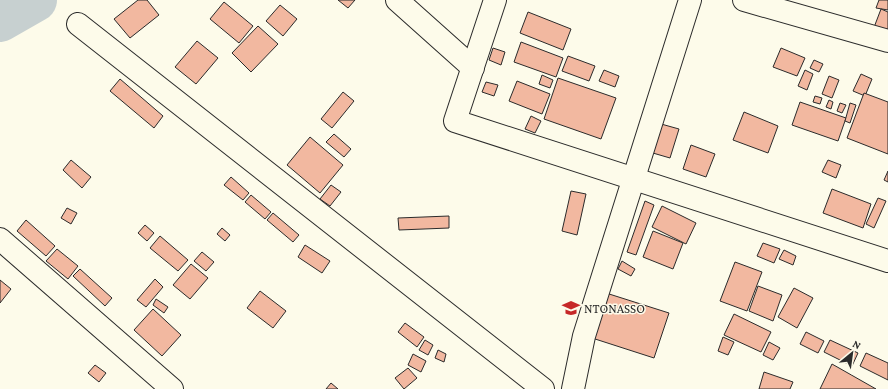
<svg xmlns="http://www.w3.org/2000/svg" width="888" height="389" font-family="'Crimson Pro',serif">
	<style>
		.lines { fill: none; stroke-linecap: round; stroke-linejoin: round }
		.river { stroke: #c7d0d0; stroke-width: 44 }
		.building { fill: #f2b8a0; stroke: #2b2b2b }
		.minor-casing { stroke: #2b2b2b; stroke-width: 24 }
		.minor { stroke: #fdfbea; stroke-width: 22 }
		.labels { text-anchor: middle; stroke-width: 3; stroke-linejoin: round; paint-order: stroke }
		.poi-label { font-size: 13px; fill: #2b2b2b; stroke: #fdfbea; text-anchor: start }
	</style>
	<rect width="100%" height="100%" fill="#fdfbea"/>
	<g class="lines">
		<polyline class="river" points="0,20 35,0"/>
	</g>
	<g class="building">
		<polygon points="138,0 147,0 159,15 130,38 114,19"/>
		<polygon points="338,0 355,0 348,8"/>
		<polygon points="879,0 888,0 888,10 876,8"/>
		<polygon points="224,2 253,26 239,43 210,19"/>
		<polygon points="280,5 297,19 283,36 266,21"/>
		<polygon points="881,9 888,12 888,36 873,30"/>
		<polygon points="528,12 571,29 563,50 520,33"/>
		<polygon points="258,26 278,44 251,72 232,53"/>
		<polygon points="197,41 218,58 196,84 175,67"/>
		<polygon points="521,42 563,58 556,77 514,62"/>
		<polygon points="493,48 505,52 501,65 489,60"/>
		<polygon points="781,48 805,58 797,76 773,67"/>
		<polygon points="568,56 595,66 589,81 562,71"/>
		<polygon points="814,60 823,64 819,72 810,68"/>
		<polygon points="604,70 619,76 615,87 599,81"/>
		<polygon points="805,70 813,74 807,90 798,86"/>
		<polygon points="861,74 872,79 865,96 853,91"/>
		<polygon points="542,75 553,80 550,88 539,84"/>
		<polygon points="829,76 839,80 832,98 822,94"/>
		<polygon points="558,78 616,98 601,139 544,119"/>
		<polygon points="120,79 163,116 154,128 110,91"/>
		<polygon points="517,81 550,94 542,114 509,101"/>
		<polygon points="486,82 498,85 494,96 482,92"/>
		<polygon points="343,92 354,101 332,128 321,119"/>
		<polygon points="864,93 888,102 888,154 847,138"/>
		<polygon points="815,96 822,98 820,104 813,102"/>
		<polygon points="829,100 833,102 831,109 826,107"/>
		<polygon points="800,102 846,118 838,141 792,125"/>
		<polygon points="840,103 846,105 842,113 837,111"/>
		<polygon points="850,103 856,105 850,123 845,121"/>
		<polygon points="744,112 778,126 768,153 733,140"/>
		<polygon points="531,116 541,121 535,133 525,129"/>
		<polygon points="654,122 679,129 670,158 646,151"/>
		<polygon points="334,134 351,149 344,157 326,142"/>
		<polygon points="310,137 343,165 320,193 287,165"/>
		<polygon points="691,145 715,154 706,177 683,169"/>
		<polygon points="71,160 91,177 82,188 63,170"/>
		<polygon points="828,160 841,165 836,178 822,172"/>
		<polygon points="888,171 888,182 884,180"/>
		<polygon points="231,177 249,193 243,200 224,185"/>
		<polygon points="331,185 341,192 330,206 320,199"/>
		<polygon points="832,189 871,204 863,228 823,213"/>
		<polygon points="571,191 586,194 577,235 562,231"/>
		<polygon points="251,195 271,212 265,219 245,202"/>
		<polygon points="878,198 886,201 874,228 866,224"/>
		<polygon points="645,201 654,205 636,255 627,252"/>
		<polygon points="662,206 696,223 686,244 652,227"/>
		<polygon points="67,208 77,213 71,224 61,218"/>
		<polygon points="273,213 299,235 293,242 267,220"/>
		<polygon points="449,216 449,228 399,230 398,218"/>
		<polygon points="26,220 55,246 46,256 17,231"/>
		<polygon points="145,225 154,233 147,241 138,233"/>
		<polygon points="222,228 230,235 225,241 217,234"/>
		<polygon points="653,231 683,243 673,269 643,257"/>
		<polygon points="160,236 188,260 178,271 150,248"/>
		<polygon points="763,243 780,249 774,263 757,256"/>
		<polygon points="305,245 330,261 322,273 298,257"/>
		<polygon points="57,249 78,266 68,279 46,261"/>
		<polygon points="784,250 796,256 793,265 779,259"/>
		<polygon points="202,252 214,262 206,271 194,261"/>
		<polygon points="622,261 635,269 631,276 618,269"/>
		<polygon points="735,262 762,272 747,311 720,301"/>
		<polygon points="191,264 208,278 190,299 173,285"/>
		<polygon points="80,269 112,298 105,306 73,276"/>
		<polygon points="155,279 163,287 146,307 137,300"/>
		<polygon points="0,280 11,289 0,303"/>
		<polygon points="758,286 782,295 773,321 749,311"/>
		<polygon points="794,288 813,298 797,328 778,317"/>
		<polygon points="260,291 286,311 273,328 247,308"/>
		<polygon points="606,293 669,313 654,358 592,338"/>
		<polygon points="156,299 168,307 164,313 153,305"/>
		<polygon points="153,309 181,335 162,356 134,330"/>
		<polygon points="734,314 771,332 761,352 724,335"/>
		<polygon points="405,323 424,337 417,347 398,332"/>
		<polygon points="806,332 824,341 818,353 800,344"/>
		<polygon points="723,337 734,342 728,355 718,351"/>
		<polygon points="425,340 433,345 428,355 419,350"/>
		<polygon points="830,340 858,353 852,366 824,352"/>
		<polygon points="769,342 780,348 773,360 763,355"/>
		<polygon points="438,350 446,354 444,362 435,358"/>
		<polygon points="866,353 888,363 888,380 860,366"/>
		<polygon points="413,354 426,361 421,372 408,365"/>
		<polygon points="832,364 876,389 820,389"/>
		<polygon points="95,365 106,373 99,382 88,373"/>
		<polygon points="408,368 417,378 404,389 395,378"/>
		<polygon points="764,372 793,382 790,389 759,389"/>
		<polygon points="331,383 338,389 326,389"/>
	</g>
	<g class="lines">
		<g class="minor-casing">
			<g id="minor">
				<polyline points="397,0 473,68"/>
				<polyline points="495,0 455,121 888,261"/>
				<polyline points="744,0 888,41"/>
				<polyline points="78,24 543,389"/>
				<polyline points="0,239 172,389"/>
				<polyline points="573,389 584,336 690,0"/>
			</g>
		</g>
		<use href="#minor" class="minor"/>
	</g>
	<defs>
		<g id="school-bare" transform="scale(1.38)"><path d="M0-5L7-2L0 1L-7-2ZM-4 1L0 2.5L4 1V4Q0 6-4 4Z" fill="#c62828" stroke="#fdfbea" stroke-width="2.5" paint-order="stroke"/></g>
	</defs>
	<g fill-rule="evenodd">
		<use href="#school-bare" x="571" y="308"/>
	</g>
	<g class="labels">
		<g class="poi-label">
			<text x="584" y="313">NTONASSO</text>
		</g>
	</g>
	<g transform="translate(852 353) rotate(29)" stroke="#fdfbea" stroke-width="3" paint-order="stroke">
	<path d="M0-3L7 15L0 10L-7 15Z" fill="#2b2b2b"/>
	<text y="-6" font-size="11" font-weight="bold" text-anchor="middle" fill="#2b2b2b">N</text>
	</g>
</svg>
